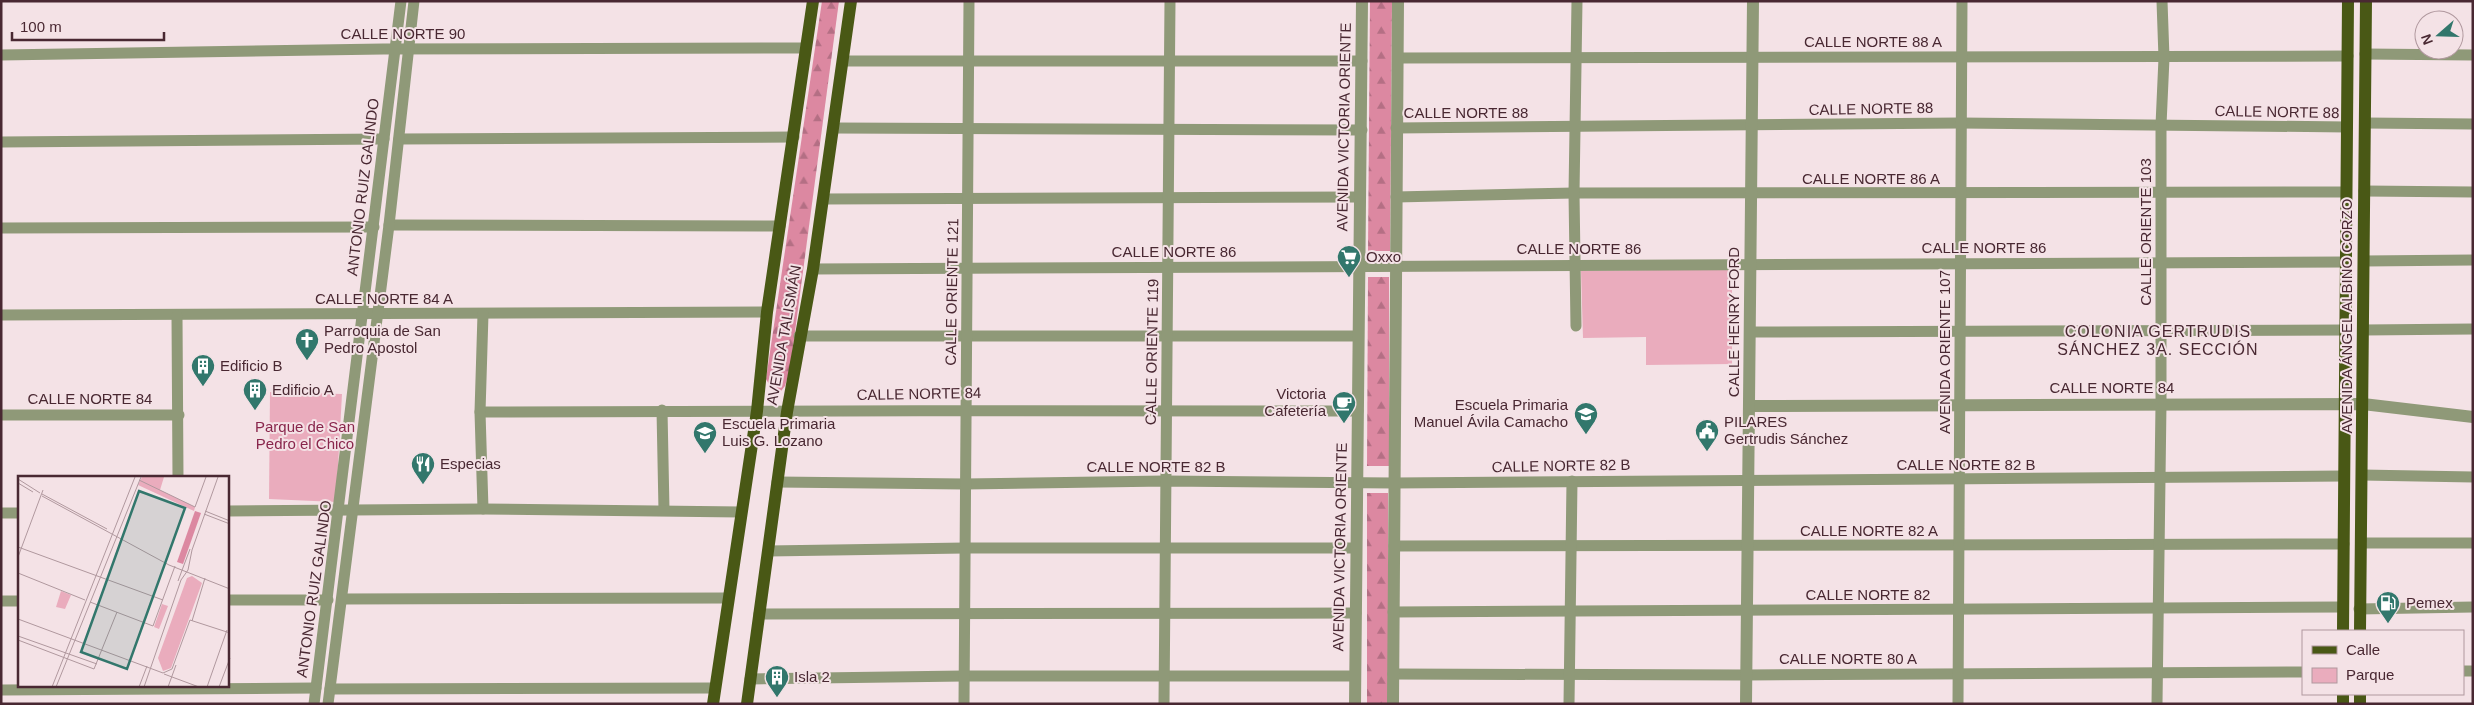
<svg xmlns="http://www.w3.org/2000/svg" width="2474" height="705" font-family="Helvetica,sans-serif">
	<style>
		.forest { fill: url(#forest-firs) }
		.park { fill: #eaacbd }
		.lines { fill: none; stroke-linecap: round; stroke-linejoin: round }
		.minor { stroke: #8f9978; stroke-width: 11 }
		.tertiary { stroke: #8f9978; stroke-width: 12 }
		.primary { stroke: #495815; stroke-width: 12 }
		.labels { text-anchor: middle; stroke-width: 4; stroke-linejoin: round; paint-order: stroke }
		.street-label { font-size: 15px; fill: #492832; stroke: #f4e2e6 }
		.poi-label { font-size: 15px; fill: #492832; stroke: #f4e2e6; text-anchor: start }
		.park-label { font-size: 15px; fill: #89264c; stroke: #f4e2e6 }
		.neighbourhood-label { font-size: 16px; letter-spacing: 1px; fill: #492832; stroke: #f4e2e6 }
		.inset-road { fill: none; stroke: #b0989e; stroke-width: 1 }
		.view { fill: #32776c; fill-opacity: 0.15; stroke: #32776c; stroke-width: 2.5 }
		.inset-edge { fill: none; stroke: #492832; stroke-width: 2.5 }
	</style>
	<defs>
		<pattern id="forest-firs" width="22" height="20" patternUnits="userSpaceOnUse" patternTransform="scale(1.25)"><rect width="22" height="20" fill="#dc88a1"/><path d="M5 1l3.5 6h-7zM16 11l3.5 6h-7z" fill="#b46f84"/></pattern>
	</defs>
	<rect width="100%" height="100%" fill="#f4e2e6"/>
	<g class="forest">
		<polygon points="822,1 839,1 790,369 785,386 781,391 773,391 766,379"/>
		<polygon points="1370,1 1392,1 1390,251 1368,251"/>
		<polygon points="1368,277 1389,277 1389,466 1367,466"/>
		<rect x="1367" y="493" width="21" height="211"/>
	</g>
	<g class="park">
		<polygon points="1732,269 1732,364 1646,365 1646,337 1583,338 1581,271"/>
		<polygon points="270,392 342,394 336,502 269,499"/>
	</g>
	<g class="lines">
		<g class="minor">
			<polyline points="2365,54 2473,55"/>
			<polyline points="1,55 383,49 805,48"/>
			<polyline points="1398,58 2348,56"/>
			<polyline points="843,61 1362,61"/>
			<polyline points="2365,123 2473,124"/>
			<polyline points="833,128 1362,130"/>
			<polyline points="1396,128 1960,123 2347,127"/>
			<polyline points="399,139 794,137"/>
			<polyline points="1,142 384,139"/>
			<polyline points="2364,191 2473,192"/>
			<polyline points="1396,197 1574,193 2346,192"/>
			<polyline points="823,199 1360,197"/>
			<polyline points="389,225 780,226"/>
			<polyline points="1,228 374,227"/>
			<polyline points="2364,261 2473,260"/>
			<polyline points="813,269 2345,262"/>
			<polyline points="1,315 767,312"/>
			<polyline points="177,316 178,478"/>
			<polyline points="1576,326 1574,193 1577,1"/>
			<polyline points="2364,330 2473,329"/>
			<polyline points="1750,332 2344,330"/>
			<polyline points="799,336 1357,336"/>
			<polyline points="662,410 664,510"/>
			<path d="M480,412C773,410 1065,411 1358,411"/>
			<polyline points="1,415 179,415"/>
			<polyline points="2362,475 2473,477"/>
			<polyline points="777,482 965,484 1165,481 1394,483 2344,476"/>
			<polyline points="483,509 480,412 483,314"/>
			<polyline points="228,511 483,509 741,512"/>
			<polyline points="1,513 19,513"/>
			<polyline points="2361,543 2473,543"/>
			<polyline points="1394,546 2344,544"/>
			<polyline points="768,551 965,548 1356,548"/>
			<polyline points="342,599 728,598"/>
			<polyline points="228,600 328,600"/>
			<polyline points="1,601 19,601"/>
			<polyline points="2359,609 2473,607"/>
			<polyline points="1393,612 2343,607"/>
			<polyline points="759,614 1356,613"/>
			<polyline points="2463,671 2473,671"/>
			<polyline points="1393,674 1746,675 2303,672"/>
			<polyline points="750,679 964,676 1355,676"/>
			<polyline points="330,689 715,688"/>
			<polyline points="1,690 316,688"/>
			<polyline points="314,704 401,1"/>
			<polyline points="328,704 389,225 414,1"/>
			<polyline points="964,704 969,1"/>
			<polyline points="1164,704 1170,1"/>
			<polyline points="1569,704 1572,481"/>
			<polyline points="1958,704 1962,1"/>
			<polyline points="2157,704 2161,404 2161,125 2164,58 2162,1"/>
		</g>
		<g class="tertiary">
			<polyline points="1750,406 2363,404 2473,417"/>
			<polyline points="1355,704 1362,1"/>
			<polyline points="1393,704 1398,1"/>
			<polyline points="1746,704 1753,1"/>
		</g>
		<g class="primary">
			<polyline points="2343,631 2348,1"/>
			<polyline points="2360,631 2366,1"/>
			<polyline points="2360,694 2360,704"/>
			<polyline points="713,704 757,411 767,312 813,1"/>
			<polyline points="747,704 787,412 813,269 851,1"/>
			<polyline points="2343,704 2343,694"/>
		</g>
	</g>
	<defs>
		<g id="supermarket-pin" transform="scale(1.25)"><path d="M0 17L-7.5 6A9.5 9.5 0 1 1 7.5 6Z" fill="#32776c" stroke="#f4e2e6"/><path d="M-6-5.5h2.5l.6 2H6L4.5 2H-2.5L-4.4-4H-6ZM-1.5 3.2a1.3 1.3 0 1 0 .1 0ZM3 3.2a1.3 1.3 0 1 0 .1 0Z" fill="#fff"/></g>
		<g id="church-pin" transform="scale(1.25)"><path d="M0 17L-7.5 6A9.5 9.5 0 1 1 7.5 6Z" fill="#32776c" stroke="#f4e2e6"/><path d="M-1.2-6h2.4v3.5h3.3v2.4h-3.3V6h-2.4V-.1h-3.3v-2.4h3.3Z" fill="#fff"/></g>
		<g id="building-pin" transform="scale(1.25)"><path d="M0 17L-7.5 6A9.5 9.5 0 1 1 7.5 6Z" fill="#32776c" stroke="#f4e2e6"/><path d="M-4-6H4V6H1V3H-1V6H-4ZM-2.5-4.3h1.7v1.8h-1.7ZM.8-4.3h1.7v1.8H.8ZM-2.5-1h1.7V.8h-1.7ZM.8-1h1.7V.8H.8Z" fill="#fff"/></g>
		<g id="cafe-pin" transform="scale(1.25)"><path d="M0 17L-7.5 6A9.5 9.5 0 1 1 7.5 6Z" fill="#32776c" stroke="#f4e2e6"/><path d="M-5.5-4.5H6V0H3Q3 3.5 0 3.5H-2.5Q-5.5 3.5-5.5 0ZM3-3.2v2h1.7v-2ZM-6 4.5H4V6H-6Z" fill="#fff"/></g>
		<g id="school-pin" transform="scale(1.25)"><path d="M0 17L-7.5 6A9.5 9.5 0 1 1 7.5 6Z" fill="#32776c" stroke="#f4e2e6"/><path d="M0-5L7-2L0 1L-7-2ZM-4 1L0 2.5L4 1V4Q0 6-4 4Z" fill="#fff"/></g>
		<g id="civic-pin" transform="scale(1.25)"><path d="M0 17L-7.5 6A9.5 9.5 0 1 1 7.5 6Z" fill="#32776c" stroke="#f4e2e6"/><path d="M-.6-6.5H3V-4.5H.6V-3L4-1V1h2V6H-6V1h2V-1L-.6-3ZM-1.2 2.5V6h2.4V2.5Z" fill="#fff"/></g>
		<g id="restaurant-pin" transform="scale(1.25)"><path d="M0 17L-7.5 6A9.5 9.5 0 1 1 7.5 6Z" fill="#32776c" stroke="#f4e2e6"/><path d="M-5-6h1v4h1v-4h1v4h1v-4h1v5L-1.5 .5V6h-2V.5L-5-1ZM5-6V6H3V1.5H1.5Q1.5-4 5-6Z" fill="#fff"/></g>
		<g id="fuel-pin" transform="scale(1.25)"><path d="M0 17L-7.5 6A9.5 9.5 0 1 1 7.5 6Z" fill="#32776c" stroke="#f4e2e6"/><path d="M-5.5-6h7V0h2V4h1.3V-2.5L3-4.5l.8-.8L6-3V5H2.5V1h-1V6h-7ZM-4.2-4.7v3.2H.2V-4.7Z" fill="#fff"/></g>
	</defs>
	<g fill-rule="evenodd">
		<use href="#supermarket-pin" x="1349" y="257"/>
		<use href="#church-pin" x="307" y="340"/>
		<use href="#building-pin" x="203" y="366"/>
		<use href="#building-pin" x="255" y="390"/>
		<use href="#cafe-pin" x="1344" y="403"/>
		<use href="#school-pin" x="1586" y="414"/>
		<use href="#civic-pin" x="1707" y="431"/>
		<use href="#school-pin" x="705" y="433"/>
		<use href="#restaurant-pin" x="423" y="464"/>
		<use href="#fuel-pin" x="2388" y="603"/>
		<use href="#building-pin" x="777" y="677"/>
	</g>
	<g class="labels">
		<g class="street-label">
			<text x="403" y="39">CALLE NORTE 90</text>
			<text x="1873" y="47">CALLE NORTE 88 A</text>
			<text transform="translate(1871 109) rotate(-1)" y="5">CALLE NORTE 88</text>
			<text transform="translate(2277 112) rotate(1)" y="5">CALLE NORTE 88</text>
			<text x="1466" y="118">CALLE NORTE 88</text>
			<text transform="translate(1344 127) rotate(-89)" y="5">AVENIDA VICTORIA ORIENTE</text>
			<text x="1871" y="184">CALLE NORTE 86 A</text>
			<text transform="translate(363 187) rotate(-83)" y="5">ANTONIO RUIZ GALINDO</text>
			<text transform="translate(2146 232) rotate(-90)" y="5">CALLE ORIENTE 103</text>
			<text x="1984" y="253">CALLE NORTE 86</text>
			<text x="1579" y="254">CALLE NORTE 86</text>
			<text x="1174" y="257">CALLE NORTE 86</text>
			<text transform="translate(952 292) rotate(-89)" y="5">CALLE ORIENTE 121</text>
			<text x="384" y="304">CALLE NORTE 84 A</text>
			<text transform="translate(2347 316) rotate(-90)" y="5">AVENIDA ÁNGEL ALBINO CORZO</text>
			<text transform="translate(1734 322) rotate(-90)" y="5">CALLE HENRY FORD</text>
			<text transform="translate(784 335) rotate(-80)" y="5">AVENIDA TALISMÁN</text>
			<text transform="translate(1152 352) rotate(-89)" y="5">CALLE ORIENTE 119</text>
			<text transform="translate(1945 352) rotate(-90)" y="5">AVENIDA ORIENTE 107</text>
			<text x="2112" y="393">CALLE NORTE 84</text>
			<text transform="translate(919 394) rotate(-1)" y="5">CALLE NORTE 84</text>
			<text x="90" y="404">CALLE NORTE 84</text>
			<text x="1966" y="470">CALLE NORTE 82 B</text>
			<text transform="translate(1561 466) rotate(-1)" y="5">CALLE NORTE 82 B</text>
			<text x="1156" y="472">CALLE NORTE 82 B</text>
			<text x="1869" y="536">CALLE NORTE 82 A</text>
			<text transform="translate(1340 547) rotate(-89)" y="5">AVENIDA VICTORIA ORIENTE</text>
			<text transform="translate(314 589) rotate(-82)" y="5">ANTONIO RUIZ GALINDO</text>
			<text x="1868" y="600">CALLE NORTE 82</text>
			<text x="1848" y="664">CALLE NORTE 80 A</text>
		</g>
		<g class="poi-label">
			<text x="1366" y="262">Oxxo</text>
			<text x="324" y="336">Parroquia de San<tspan x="324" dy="17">Pedro Apostol</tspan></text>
			<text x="220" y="371">Edificio B</text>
			<text x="272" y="395">Edificio A</text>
			<text x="1326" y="399" text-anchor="end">Victoria<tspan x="1326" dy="17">Cafetería</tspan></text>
			<text x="1568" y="410" text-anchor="end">Escuela Primaria<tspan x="1568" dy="17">Manuel Ávila Camacho</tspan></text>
			<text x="1724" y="427">PILARES<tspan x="1724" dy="17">Gertrudis Sánchez</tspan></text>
			<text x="722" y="429">Escuela Primaria<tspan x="722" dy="17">Luis G. Lozano</tspan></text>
			<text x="440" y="469">Especias</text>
			<text x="2406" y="608">Pemex</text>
			<text x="794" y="682">Isla 2</text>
		</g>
		<g class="park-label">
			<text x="305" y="432">Parque de San<tspan x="305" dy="17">Pedro el Chico</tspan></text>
		</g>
		<g class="neighbourhood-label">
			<text x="2158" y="337">COLONIA GERTRUDIS<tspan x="2158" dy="18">SÁNCHEZ 3A. SECCIÓN</tspan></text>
		</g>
	</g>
	<g transform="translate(18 476)">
		<rect width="211" height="211" fill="#f4e2e6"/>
		<path d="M144,128L150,130L141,153L136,151Z" fill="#eaacbd"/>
		<path d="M177,35L183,37L165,88L159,86Z" fill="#dc88a1"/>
		<path d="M124,1H146L142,14L177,31L176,35L120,9ZM174,100L184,107L153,192L145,195L140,182L169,102ZM43,115L53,119L47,133L38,131Z" fill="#eaacbd"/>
		<path class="inset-road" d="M0,3L22,17M121,4L177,31L188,1M0,7L15,16M24,18L89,53M24,20L151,89L212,113M187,35L212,45M186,38L212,48M0,71L145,124M0,81L25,14M0,97L67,124M160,105L172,73M72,126L135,150L157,90M0,143L145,197L154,193L172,144L212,157M174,145L187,102M0,160L79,188M0,164L76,193L99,136M146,198L181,211M34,211L117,1M38,211L123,1M121,211L129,190M126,211L163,104L170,94L174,74L200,1M150,211L158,189M189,211L209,154M201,211L212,182"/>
		<path class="view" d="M121,15L167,32L109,193L63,176Z"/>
		<rect width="211" height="211" class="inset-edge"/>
	</g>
	<rect width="2474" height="705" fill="none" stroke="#492832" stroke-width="5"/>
	<rect x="2302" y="630" width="162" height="65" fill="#f4e2e6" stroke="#b0989e"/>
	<rect x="2312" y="646" width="25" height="8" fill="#495815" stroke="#b0989e"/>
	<text x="2346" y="655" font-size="15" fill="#492832">Calle</text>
	<rect x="2312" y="668" width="25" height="15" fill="#eaacbd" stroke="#b0989e"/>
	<text x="2346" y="680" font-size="15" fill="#492832">Parque</text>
	<g transform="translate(2439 35) rotate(250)"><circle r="24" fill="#f4e2e6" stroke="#b0989e"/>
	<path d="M0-4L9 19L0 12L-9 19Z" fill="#32776c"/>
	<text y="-8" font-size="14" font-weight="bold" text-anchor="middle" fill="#492832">N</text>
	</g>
	<path d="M12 32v8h152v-8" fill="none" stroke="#492832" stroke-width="2.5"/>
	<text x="20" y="32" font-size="15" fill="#492832" stroke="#f4e2e6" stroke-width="4" paint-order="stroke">100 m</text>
</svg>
